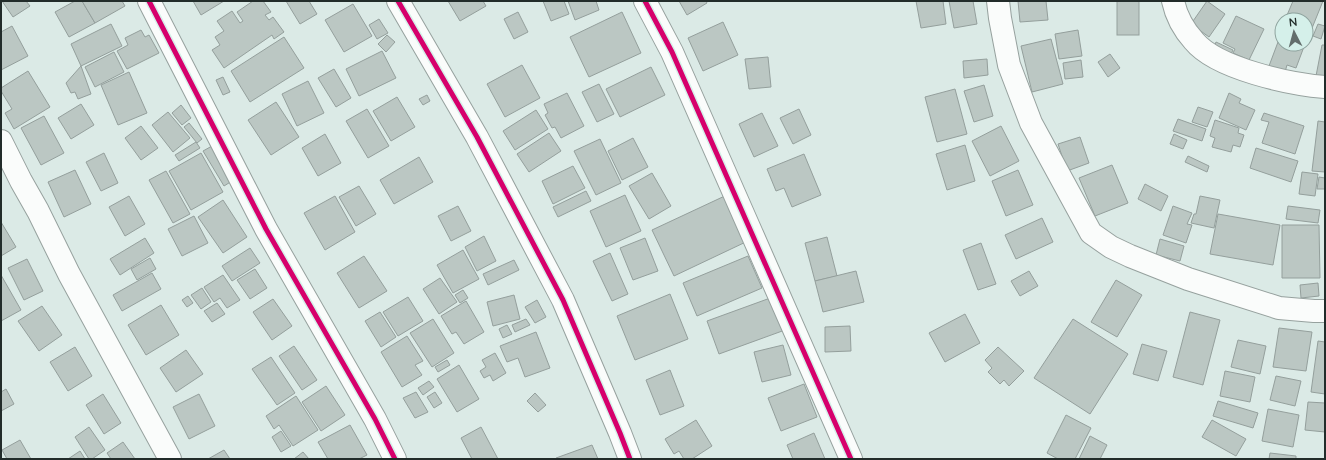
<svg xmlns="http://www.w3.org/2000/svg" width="1326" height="460" font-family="Lato,sans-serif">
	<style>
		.building { fill: #bbc7c3; stroke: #949f9c }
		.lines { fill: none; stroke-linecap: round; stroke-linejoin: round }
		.minor-casing { stroke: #96a19e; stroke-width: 24 }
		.minor { stroke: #fafcfb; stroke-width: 22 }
		.cycleway-casing { stroke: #d5f0ea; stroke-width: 8 }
		.cycleway { stroke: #d6006c; stroke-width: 5 }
	</style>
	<rect width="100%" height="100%" fill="#dbeae6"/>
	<g class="building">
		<polygon points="2,1 26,1 30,6 13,17"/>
		<polygon points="75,1 82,1 95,23 69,37 55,12"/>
		<polygon points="82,1 122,1 125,6 95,23"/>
		<polygon points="193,1 224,1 201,15"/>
		<polygon points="253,1 263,1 271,12 265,15 269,20 273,17 284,32 274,39 272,35 224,68 212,50 220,45 215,37 224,31 217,21 232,11 240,23 243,21 237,12"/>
		<polygon points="286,1 309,1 317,14 300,24"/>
		<polygon points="448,1 483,1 486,6 460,21"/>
		<polygon points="543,1 564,1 569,14 551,21"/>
		<polygon points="568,1 596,1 599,10 575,20"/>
		<polygon points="679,1 706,1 707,3 687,15"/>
		<polygon points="916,1 943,1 946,24 921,28"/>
		<polygon points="949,1 973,1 977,24 954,28"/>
		<polygon points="1018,1 1046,1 1048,20 1020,22"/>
		<rect x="1117" y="1" width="22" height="34"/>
		<polygon points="1207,1 1225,14 1209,37 1191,24"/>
		<polygon points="1293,1 1323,1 1308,38 1306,37 1306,20 1285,20"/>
		<polygon points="353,4 372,36 344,52 325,20"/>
		<polygon points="518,12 528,32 514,39 504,19"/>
		<polygon points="622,12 641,53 589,77 570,37"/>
		<polygon points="1236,16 1264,29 1249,60 1233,53 1235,49 1223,43"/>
		<polygon points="379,19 388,33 377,39 369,25"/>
		<polygon points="723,22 738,55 703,71 688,38"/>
		<polygon points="111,24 122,46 81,66 71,44"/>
		<polygon points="1318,24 1325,26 1321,39 1313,36"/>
		<polygon points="12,26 28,56 1,70 1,32"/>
		<polygon points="141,30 145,37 149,35 159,53 127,69 117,51 128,45 125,38"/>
		<polygon points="1078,30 1082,56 1059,59 1055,34"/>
		<polygon points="1281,34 1282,44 1305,44 1296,68 1287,65 1285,72 1269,66"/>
		<polygon points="387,35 395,42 386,52 378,44"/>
		<polygon points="284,37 304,68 250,102 231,71"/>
		<polygon points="1051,39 1063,84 1032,92 1021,46"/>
		<polygon points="1216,42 1233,50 1229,58 1213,50"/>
		<polygon points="1322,45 1325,45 1325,77 1316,76"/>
		<polygon points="382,51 396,78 359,96 346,69"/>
		<polygon points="114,52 124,72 95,87 85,67"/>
		<polygon points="1110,54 1120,68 1108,77 1098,62"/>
		<polygon points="768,57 771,87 749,89 745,59"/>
		<polygon points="987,59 988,75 964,78 963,61"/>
		<polygon points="1081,60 1083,77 1065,79 1063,63"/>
		<polygon points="522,65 540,98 505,117 487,84"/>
		<polygon points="81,66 91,94 78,99 75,92 71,93 66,83"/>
		<polygon points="651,67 665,95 620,117 606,89"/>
		<polygon points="334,69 351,98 336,107 318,78"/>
		<polygon points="28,71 50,107 14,129 5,113 12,109 1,91 1,88"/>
		<polygon points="129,72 147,113 118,125 101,85"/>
		<polygon points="223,77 230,92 223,95 216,80"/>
		<polygon points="308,81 324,113 297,126 282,94"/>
		<polygon points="599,84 614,114 597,122 582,92"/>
		<polygon points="984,85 993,116 974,122 964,91"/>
		<polygon points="955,89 967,134 937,142 925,97"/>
		<polygon points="567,93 584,126 561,138 555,127 552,128 545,115 548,113 544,104"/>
		<polygon points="1229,93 1241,99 1239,103 1255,110 1246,130 1219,118"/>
		<polygon points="427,95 430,101 423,105 419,99"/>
		<polygon points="397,97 415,127 391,141 373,111"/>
		<polygon points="276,102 299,137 271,155 248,120"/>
		<polygon points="81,104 94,125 71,139 58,118"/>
		<polygon points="181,105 191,118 182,125 172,113"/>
		<polygon points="1198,107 1213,112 1207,127 1192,122"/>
		<polygon points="367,109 389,146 368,158 346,121"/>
		<polygon points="799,109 811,135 793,144 780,118"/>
		<polygon points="536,110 548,129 515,150 503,131"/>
		<polygon points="168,112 190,138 173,152 152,125"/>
		<polygon points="762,113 778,146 754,157 739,124"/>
		<polygon points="1264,113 1304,126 1295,154 1262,143 1269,122 1261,120"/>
		<polygon points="44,116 64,153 41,165 21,128"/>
		<polygon points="1178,119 1206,129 1202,141 1173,131"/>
		<polygon points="1215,120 1239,128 1238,133 1244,135 1240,147 1233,145 1231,152 1212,147 1215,138 1210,136"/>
		<polygon points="1318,121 1325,122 1325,172 1312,171"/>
		<polygon points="189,123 202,139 197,143 184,127"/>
		<polygon points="141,126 158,148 141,160 125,138"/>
		<polygon points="1001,126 1019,161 990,176 972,141"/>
		<polygon points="549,133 561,151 529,172 517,154"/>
		<polygon points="325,134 341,163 318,176 302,148"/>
		<polygon points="1174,134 1187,140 1183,149 1170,144"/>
		<polygon points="1080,137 1089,163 1067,171 1058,144"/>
		<polygon points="633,138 648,167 622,180 608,151"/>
		<polygon points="600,139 621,183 596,195 574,151"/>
		<polygon points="196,142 200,148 179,161 175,155"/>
		<polygon points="965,145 975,181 947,190 936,154"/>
		<polygon points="212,146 232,181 224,186 203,151"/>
		<polygon points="1256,148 1298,161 1291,182 1250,168"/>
		<polygon points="104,153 118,183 101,191 86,162"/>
		<polygon points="201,153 223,192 191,210 169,171"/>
		<polygon points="804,154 821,195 792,207 784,188 776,191 767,169"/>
		<polygon points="1188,156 1209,166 1207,172 1185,162"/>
		<polygon points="419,157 433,182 394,204 380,180"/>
		<polygon points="1112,165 1128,203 1095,216 1079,178"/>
		<polygon points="573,166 585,188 553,204 542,181"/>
		<polygon points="75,170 91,204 64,217 48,182"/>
		<polygon points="1018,170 1033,205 1006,216 992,181"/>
		<polygon points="166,171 190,214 173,223 149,180"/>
		<polygon points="1302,172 1318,174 1315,196 1299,194"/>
		<polygon points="652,173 671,206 649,219 629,186"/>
		<polygon points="1319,177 1325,178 1325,189 1317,189"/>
		<polygon points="1145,184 1168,196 1161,211 1138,199"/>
		<polygon points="359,186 376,214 356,226 339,197"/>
		<polygon points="586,191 591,201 558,217 553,207"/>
		<polygon points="729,194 750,240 674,276 652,230"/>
		<polygon points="625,195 641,231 606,247 590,211"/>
		<polygon points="129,196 145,224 125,236 109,207"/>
		<polygon points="335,196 355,232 325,250 304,213"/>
		<polygon points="1200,196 1220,200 1214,228 1191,223 1194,214 1196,214"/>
		<polygon points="223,200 247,237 223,253 198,217"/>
		<polygon points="458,206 471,231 451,241 438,216"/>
		<polygon points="1173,206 1192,213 1187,224 1192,225 1186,243 1163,235"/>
		<polygon points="1288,206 1320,210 1318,223 1286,219"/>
		<polygon points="1218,214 1280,225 1273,265 1210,254"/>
		<polygon points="194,216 208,243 182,256 168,229"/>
		<polygon points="1042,218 1053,242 1016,259 1005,235"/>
		<polygon points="1,222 16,247 1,256"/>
		<polygon points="1282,225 1319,225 1320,278 1282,278"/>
		<polygon points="484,236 496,261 477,271 465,247"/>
		<polygon points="827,237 837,276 815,281 805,243"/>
		<polygon points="145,238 154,253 120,275 110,259"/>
		<polygon points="645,238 658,271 633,280 620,248"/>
		<polygon points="1160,239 1184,246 1180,261 1156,255"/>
		<polygon points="981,243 996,284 978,290 963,250"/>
		<polygon points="250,248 260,263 232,281 222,266"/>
		<polygon points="463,250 479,279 453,293 437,265"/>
		<polygon points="610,253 628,294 612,301 593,261"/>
		<polygon points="364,256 387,291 359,308 337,273"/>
		<polygon points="748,256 762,288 697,316 683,283"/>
		<polygon points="150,258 156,269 137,280 131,269"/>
		<polygon points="27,259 43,291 24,300 8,268"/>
		<polygon points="514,260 519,270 488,285 483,274"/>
		<polygon points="255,269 267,288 250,299 237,280"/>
		<polygon points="856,271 864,302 823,312 815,281"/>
		<polygon points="1029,271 1038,286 1020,296 1011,281"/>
		<polygon points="152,273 161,289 122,311 113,295"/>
		<polygon points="1,275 21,310 1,321"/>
		<polygon points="223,275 240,300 227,308 220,298 214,302 204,287"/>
		<polygon points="440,278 457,302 439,314 423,289"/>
		<polygon points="1116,280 1142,295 1117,337 1091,322"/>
		<polygon points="1318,283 1319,296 1301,298 1300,285"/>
		<polygon points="202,288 211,302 201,309 191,295"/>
		<polygon points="463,290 468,298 460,303 455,295"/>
		<polygon points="670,294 688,339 635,360 617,316"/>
		<polygon points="514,295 520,319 493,326 487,302"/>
		<polygon points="188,296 193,303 187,307 182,300"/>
		<polygon points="408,297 423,321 398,336 383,312"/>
		<polygon points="773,297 785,330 719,354 707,321"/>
		<polygon points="273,299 292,326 272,340 253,312"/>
		<polygon points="537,300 546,317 535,323 525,307"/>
		<polygon points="466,301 484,332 464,344 456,332 452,334 441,316"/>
		<polygon points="217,303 225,314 212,322 204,311"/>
		<polygon points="161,305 179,335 146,355 128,325"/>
		<polygon points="42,306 62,335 39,351 18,321"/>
		<polygon points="380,312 396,337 381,347 365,321"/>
		<polygon points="1190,312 1220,320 1203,385 1173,377"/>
		<polygon points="965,314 980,343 945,362 929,333"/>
		<polygon points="433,319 454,353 432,367 410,333"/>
		<polygon points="526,319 530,325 515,332 512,325"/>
		<polygon points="1073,319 1128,354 1090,414 1034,378"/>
		<polygon points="507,325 512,334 503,338 499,329"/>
		<polygon points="850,326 851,351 825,352 825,327"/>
		<polygon points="1279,328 1312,332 1306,371 1273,367"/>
		<polygon points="536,332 550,368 525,377 518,358 507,362 500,346"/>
		<polygon points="407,336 423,361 415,365 422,375 402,387 381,352"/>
		<polygon points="1238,340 1266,346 1260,374 1231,367"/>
		<polygon points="1318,341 1325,342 1325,394 1311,392"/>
		<polygon points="1142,344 1167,351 1158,381 1133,374"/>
		<polygon points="783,345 791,375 762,382 754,352"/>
		<polygon points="294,346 317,380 302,390 279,356"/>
		<polygon points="75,347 92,376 68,391 50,362"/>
		<polygon points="998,347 1024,371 1009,386 1004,380 1000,384 988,372 992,368 985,360"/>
		<polygon points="186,350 203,374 176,392 160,368"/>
		<polygon points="495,353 506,373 493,381 490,375 484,378 480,371 486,367 482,360"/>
		<polygon points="271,357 295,393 277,405 252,369"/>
		<polygon points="447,360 450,365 438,372 435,367"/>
		<polygon points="459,365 479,399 457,412 437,379"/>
		<polygon points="670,370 684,406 660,415 646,380"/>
		<polygon points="1225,371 1255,377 1250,402 1220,396"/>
		<polygon points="1276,376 1301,381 1295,406 1270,400"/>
		<polygon points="429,381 434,387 423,395 418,388"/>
		<polygon points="804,384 817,417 781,431 768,398"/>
		<polygon points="326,386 345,415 321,431 302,402"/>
		<polygon points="6,389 14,404 1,411 1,392"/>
		<polygon points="416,392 428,412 415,418 403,398"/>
		<polygon points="435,392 442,403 434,408 427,397"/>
		<polygon points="535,393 546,405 538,412 527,401"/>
		<polygon points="103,394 121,423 104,434 86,405"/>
		<polygon points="199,394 215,426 189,439 173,407"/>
		<polygon points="296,396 318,430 293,446 279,425 274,429 266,416"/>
		<polygon points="1218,401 1258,413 1253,428 1213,416"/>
		<polygon points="1308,402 1325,403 1325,432 1305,430"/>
		<polygon points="1268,409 1299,415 1293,447 1262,441"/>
		<polygon points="1066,415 1091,428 1075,459 1058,459 1047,453"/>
		<polygon points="696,420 712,446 692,459 684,459 679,451 674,454 665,439"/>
		<polygon points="1212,420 1246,439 1236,456 1202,437"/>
		<polygon points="350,425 367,455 359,459 328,459 318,442"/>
		<polygon points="89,427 105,450 92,459 89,459 75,437"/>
		<polygon points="481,427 498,459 472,459 461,438"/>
		<polygon points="281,431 291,446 281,452 272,437"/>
		<polygon points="814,433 825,459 793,459 787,445"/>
		<polygon points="1090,436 1107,445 1100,459 1079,459"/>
		<polygon points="20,440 31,459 7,459 2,450"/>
		<polygon points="123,442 135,459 111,459 107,453"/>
		<polygon points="592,445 598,459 556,459 556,458"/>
		<polygon points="224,450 230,459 208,459"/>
		<polygon points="80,451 85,459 68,459"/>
		<polygon points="303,452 309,459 294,459"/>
		<polygon points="1270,453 1296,456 1296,459 1269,459"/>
	</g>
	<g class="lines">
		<g class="minor-casing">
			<g id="minor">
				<polyline points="149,1 266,229 375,419 395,459"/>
				<polyline points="398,1 477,137 563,300 620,433 630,459"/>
				<polyline points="645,1 672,52 851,459"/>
				<polyline points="998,1 1000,18 1009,65 1031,123 1091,233 1111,247 1130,256 1188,279 1279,308 1314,311 1325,311"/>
				<path d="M1173,1C1176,15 1184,30 1194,41C1217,69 1290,84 1325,87"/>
				<polyline points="1,141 21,181 38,211 69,274 170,459"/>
			</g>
		</g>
		<use href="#minor" class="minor"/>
		<g class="cycleway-casing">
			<g id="cycleway">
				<polyline points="149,1 266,229 375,419 395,459"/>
				<polyline points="398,1 477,137 563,300 620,433 630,459"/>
				<polyline points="645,1 672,52 851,459"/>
			</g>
		</g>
		<use href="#cycleway" class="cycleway"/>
	</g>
	<rect width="1326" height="460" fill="none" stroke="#222c2a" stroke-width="4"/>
	<g transform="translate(1294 32) rotate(354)"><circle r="19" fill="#d5f0ea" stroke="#8da29d"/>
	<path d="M0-3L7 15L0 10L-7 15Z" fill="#636e6c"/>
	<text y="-6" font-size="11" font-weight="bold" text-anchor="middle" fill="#222c2a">N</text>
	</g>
</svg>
